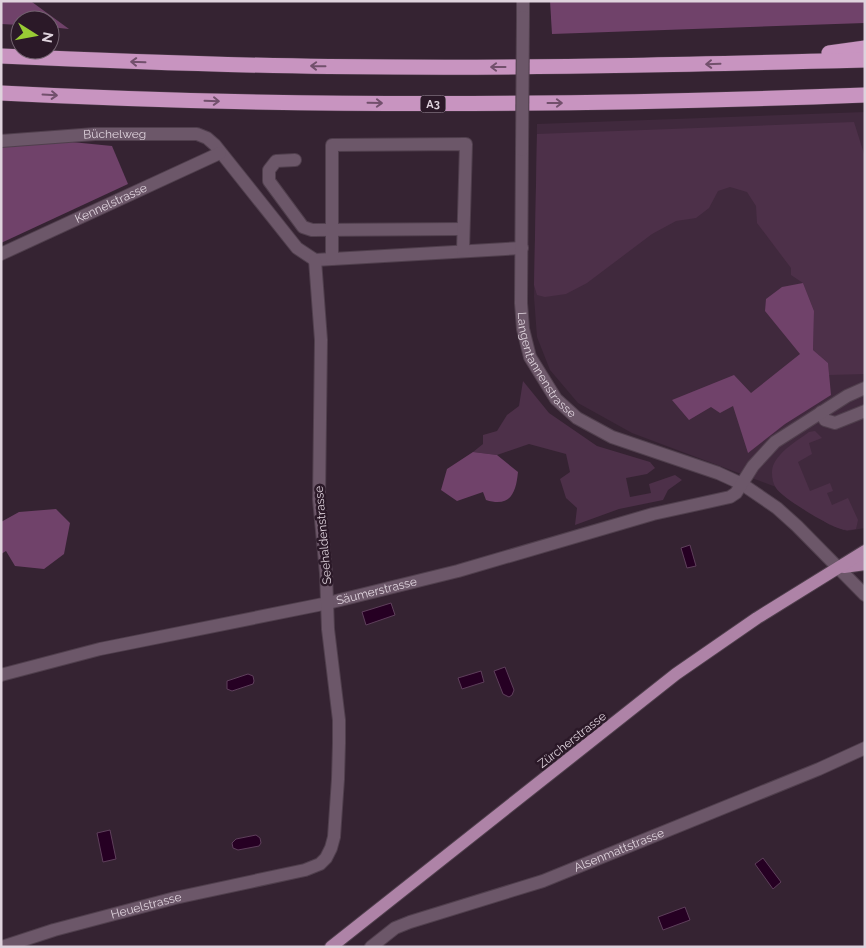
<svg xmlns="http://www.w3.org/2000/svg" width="866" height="948" font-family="Raleway,sans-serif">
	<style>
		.built { fill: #40293d }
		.green { fill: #4d3049 }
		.forest { fill: #70426a }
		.water { fill: #260023; stroke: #5e3f5b }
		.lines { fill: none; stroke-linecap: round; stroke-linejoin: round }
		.minor-casing { stroke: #503f4d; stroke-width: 14 }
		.major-casing { stroke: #503f4d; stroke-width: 14 }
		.highway-casing { stroke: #503f4d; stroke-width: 16 }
		.minor { stroke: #6c5769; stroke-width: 12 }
		.major { stroke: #ae83a7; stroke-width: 12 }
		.highway { stroke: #c894c0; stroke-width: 15 }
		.minor-bridge-casing { stroke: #503f4d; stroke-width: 14; stroke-linecap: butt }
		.minor-bridge { stroke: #6c5769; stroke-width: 12 }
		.oneway { stroke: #72506c }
		.labels { text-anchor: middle; stroke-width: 5; stroke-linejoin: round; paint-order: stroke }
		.shield { fill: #2b1928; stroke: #a99ba7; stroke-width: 1 }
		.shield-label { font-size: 11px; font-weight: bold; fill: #dfd3dd }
		.street-label { font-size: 12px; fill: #dfd3dd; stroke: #2b1928 }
	</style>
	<rect width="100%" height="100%" fill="#352332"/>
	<polygon class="built" points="865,112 865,528 847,531 830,525 783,495 776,487 632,433 578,403 550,370 537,337 534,297 537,124"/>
	<g class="green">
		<polygon points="854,122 865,157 865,374 829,375 828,363 813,350 814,311 803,283 791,275 791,268 757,223 756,206 747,192 730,187 718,191 709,208 696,218 676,221 652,234 587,283 566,294 545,297 537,295 534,285 537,134"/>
		<polygon points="523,381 549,413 597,446 650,462 655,468 647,474 626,478 630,497 651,493 649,484 675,475 682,480 668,490 663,500 619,509 575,525 577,508 566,498 560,479 570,472 566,454 529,444 497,455 473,452 483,444 483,435 497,431 507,415 519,406"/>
		<path d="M815,431L822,438L809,443L812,454L798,462L810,491L830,483L833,491L827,493L832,505L848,498L858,520L856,529C850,530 846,531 841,529C829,526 782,498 776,488C772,482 771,472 773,466C779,451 797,441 809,432Z"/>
	</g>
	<g class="forest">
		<polygon points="1,1 32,2 69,29 50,27 50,20 20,20 20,25 1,24"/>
		<polygon points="550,1 865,1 865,23 552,34"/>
		<polygon points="1,135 112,146 128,184 1,243"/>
		<polygon points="803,283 814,311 813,350 828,363 831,395 785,424 748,453 733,406 720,413 711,407 689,420 672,400 734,375 751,393 800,354 765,311 766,299 782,287"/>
		<path d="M473,452L497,455L518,472C516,492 511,508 486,500L483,492L457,501L441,490L447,469Z"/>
		<polygon points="56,509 70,523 64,554 44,569 15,566 6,551 1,554 1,522 19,512"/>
	</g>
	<g class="water">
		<polygon points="690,545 696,566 687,568 681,548"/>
		<polygon points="391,603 395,615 366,625 362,612"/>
		<polygon points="505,667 514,690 512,695 509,697 503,694 494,671"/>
		<polygon points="481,671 484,682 462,689 458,678"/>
		<polygon points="248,674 253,676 254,681 253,684 232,691 227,689 227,681"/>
		<polygon points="110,830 116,859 103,862 97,833"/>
		<polygon points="256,835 260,838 261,843 259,846 238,850 233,848 232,843 236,839"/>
		<polygon points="763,858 781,882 773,889 755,864"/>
		<polygon points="685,907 690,920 663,930 658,917"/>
	</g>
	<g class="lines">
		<g class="minor-casing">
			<g id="minor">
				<polyline points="523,17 523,1"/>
				<path id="s1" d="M1,141L95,134H197L207,138L215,145L297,248L315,260L522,248"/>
				<path id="s2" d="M522,150L521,303L523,329L530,357L556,399L577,418L612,437L718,473L742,484L777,508L797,526L865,595"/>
				<polyline points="295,160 276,161 269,170 269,181 303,227 312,230 463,229"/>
				<path id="s3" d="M1,254L220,153"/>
				<polyline points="332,259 332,145 466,144 463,251"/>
				<polyline points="821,412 825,420 835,423 865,411"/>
				<path id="s4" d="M1,675L100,649L328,603L458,571L653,514L730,497L736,493L753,466L775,442L847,396L865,388"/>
				<path id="s5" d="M2,947L54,930L175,898L305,870L320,864L326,858L331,848L334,837L338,779L339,743V720L328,629L326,573L319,499L321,340L315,260"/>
				<path id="s6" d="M371,947L395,928L410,922L543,881L819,769L865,748"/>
			</g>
		</g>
		<g class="major-casing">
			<g id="major">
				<polyline points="844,567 865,564"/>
				<polyline points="331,947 676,674 757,618 865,551"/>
			</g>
		</g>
		<g class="highway-casing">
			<g id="highway">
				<polyline points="829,53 865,48"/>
				<path d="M1,56C133,62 264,67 396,67C552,68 709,64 865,60"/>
				<path d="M1,93C289,108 577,106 865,95"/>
			</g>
		</g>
		<use href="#minor" class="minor"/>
		<use href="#major" class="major"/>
		<use href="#highway" class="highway"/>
		<g class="minor-bridge-casing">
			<polyline id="minor-bridge" points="522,150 523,17"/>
		</g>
		<use href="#minor-bridge" class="minor-bridge"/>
	</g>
	<defs><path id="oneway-shaft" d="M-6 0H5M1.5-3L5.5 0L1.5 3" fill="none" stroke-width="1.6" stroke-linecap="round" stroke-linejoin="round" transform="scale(1.25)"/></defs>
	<g class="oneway">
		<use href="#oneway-shaft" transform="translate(138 62) rotate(-178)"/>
		<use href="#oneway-shaft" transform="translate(713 64) rotate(178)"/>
		<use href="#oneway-shaft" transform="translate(318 66) rotate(-179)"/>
		<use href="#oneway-shaft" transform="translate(498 67) rotate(180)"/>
		<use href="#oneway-shaft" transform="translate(50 95) rotate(3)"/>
		<use href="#oneway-shaft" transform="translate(212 101) rotate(2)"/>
		<use href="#oneway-shaft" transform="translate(375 103) rotate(1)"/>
		<use href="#oneway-shaft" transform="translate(555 103)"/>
	</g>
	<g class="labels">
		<rect class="shield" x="420.5" y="95.5" width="25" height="17" rx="4"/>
		<g class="shield-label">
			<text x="433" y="108">A3</text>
		</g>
		<g class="street-label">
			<text dy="4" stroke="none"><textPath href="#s1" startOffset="114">Büchelweg</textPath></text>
			<text dy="4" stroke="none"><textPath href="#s3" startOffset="121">Kennelstrasse</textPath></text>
			<text dy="4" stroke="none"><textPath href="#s2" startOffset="222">Langentannenstrasse</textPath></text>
			<text transform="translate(323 535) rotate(-95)" y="4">Seehaldenstrasse</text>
			<text dy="4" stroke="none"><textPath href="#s4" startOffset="385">Säumerstrasse</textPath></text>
			<text transform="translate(572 740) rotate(-38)" y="4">Zürcherstrasse</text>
			<text dy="4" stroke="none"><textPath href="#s6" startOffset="268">Alsenmattstrasse</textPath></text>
			<text dy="4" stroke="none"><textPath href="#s5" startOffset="150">Heuelstrasse</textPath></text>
		</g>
	</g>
	<rect width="866" height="948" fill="none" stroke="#dfd3dd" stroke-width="5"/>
	<g transform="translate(35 35) rotate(101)"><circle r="24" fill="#2b1928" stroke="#736370"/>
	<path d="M0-4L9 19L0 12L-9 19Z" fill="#99cb35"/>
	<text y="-8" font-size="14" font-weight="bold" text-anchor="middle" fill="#dfd3dd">N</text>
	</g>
</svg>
